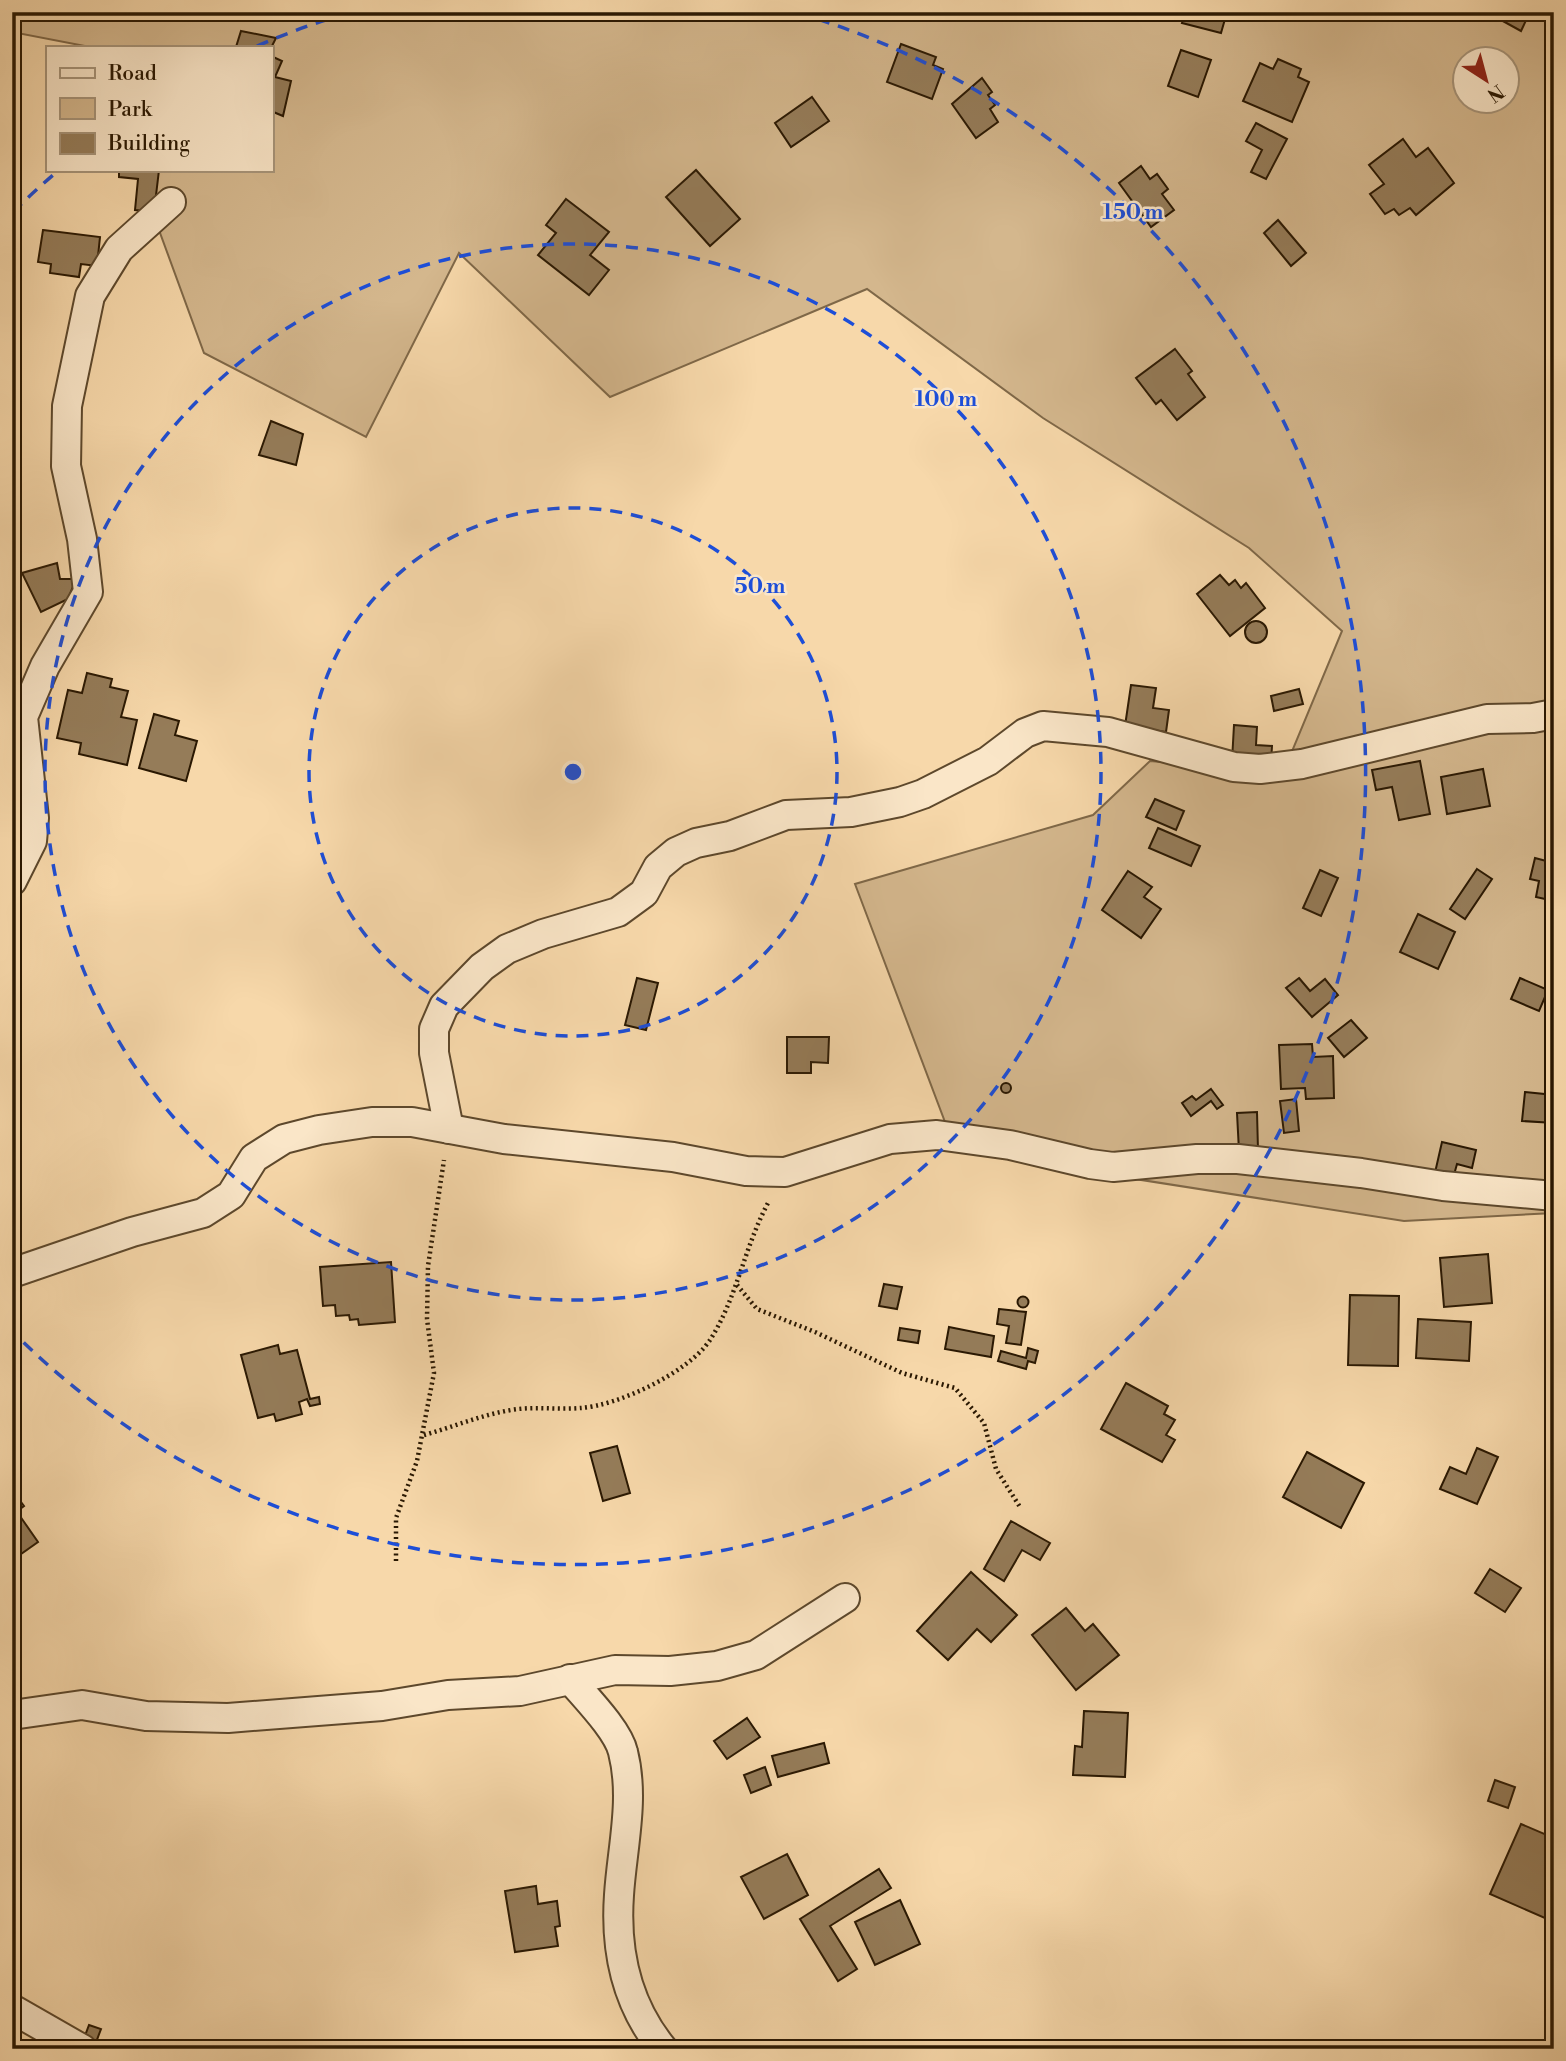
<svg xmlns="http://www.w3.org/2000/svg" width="1566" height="2061" font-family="'Libre Bodoni',serif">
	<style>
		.green { fill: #d4b78d; stroke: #7f6848; stroke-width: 2; fill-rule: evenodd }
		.building { fill: #957c59; stroke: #2a1802; stroke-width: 2 }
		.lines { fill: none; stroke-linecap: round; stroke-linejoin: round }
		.minor-casing { stroke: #5d482c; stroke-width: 32 }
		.path { stroke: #2a1802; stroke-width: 4.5; stroke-dasharray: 2 3.5; stroke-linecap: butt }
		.minor { stroke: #fae6c8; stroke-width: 28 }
		.ring { fill: none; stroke: #1d4ed8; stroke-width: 3.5; stroke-dasharray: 12 9 }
		.centre { fill: #1d4ed8; stroke: #fae6c8; stroke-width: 3.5 }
		.ring-label { font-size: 21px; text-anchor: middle; font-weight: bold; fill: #1d4ed8; stroke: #fae6c8; stroke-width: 5; stroke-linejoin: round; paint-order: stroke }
	</style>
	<rect width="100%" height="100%" fill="#f7d8aa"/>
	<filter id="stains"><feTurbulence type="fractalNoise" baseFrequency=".00286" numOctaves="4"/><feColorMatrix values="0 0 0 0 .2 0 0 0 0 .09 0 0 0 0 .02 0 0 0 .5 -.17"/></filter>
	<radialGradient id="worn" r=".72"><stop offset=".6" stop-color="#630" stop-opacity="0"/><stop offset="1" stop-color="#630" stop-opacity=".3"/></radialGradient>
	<path class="green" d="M12,12H1554V1213L1404,1221L956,1151L855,884L1093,815L1150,761L1283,773L1342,631L1249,548L1043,418L867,289L610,397L459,253L366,437L204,353L137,170H271V47H90L12,32ZM1464,60H1506V102H1464Z"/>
	<g class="building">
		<polygon points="1186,12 1227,12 1221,33 1182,23"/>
		<polygon points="1505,12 1521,12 1528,16 1521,31 1501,20"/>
		<polygon points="241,31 276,38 271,48 236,47"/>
		<polygon points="901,44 936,57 933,65 943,69 932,99 887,82"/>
		<polygon points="1181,50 1211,60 1198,97 1168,86"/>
		<polygon points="271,56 282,61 275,77 291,81 283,116 271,111"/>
		<polygon points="1278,59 1301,69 1298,77 1309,82 1292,122 1243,101 1260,63 1273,69"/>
		<polygon points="982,78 992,92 988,95 995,105 990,109 998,122 976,138 952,104"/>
		<polygon points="812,97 829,121 791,147 775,123"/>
		<polygon points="1256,123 1287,139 1266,179 1251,172 1262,150 1246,141"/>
		<polygon points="1403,139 1416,157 1428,148 1454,183 1416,215 1410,208 1399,215 1394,209 1385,214 1370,194 1384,184 1369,165"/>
		<polygon points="1141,166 1150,179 1157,174 1168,189 1162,194 1174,210 1151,227 1119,183"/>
		<polygon points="119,170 159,170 154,212 135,210 138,179 119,177"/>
		<polygon points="696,170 740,219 710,246 666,197"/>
		<polygon points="566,199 609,232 590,255 609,270 589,295 538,255 556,233 546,225"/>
		<polygon points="1278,220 1306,253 1291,266 1264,233"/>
		<polygon points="43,230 100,237 97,266 81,264 79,277 50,273 51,264 38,262"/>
		<polygon points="1175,349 1192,371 1188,374 1205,397 1177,420 1161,400 1156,404 1136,378"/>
		<polygon points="271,421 303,434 296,465 259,455"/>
		<polygon points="57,563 60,579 76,579 68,599 41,612 22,573"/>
		<polygon points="1220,575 1229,585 1235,580 1241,588 1246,583 1265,608 1230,636 1197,594"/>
		<circle cx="1256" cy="632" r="11"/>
		<polygon points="87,673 112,679 110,687 128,691 121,717 137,720 127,765 79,754 81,743 57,738 68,690 82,693"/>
		<polygon points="1131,685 1156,688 1153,708 1169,710 1166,732 1125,726"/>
		<polygon points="1299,689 1303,704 1274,711 1271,696"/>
		<polygon points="154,714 179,721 175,735 197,741 186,781 139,768"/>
		<polygon points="1234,725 1257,727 1256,745 1272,746 1271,763 1232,761"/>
		<polygon points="1420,761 1430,814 1399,820 1392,787 1376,790 1372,770"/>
		<polygon points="1483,769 1490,806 1447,814 1441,777"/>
		<polygon points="1155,799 1184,811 1176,830 1146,817"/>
		<polygon points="1158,828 1200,846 1191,866 1149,848"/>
		<polygon points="1535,858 1554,863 1554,901 1536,897 1539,881 1530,879"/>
		<polygon points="1477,869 1492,879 1465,919 1450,909"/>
		<polygon points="1320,870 1338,878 1321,916 1303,908"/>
		<polygon points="1128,871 1152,887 1144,897 1161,909 1141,938 1102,910"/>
		<polygon points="1418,914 1455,932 1438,969 1400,952"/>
		<polygon points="637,978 658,983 646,1030 625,1025"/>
		<polygon points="1299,978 1310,991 1325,979 1338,995 1312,1017 1286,988"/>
		<polygon points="1520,978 1548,990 1539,1011 1511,999"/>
		<polygon points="1351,1020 1367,1038 1344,1057 1328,1038"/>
		<polygon points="787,1037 829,1037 828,1063 811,1062 811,1073 787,1073"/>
		<polygon points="1312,1044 1313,1057 1333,1056 1334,1098 1306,1099 1305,1088 1281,1089 1279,1045"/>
		<circle cx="1006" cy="1088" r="5"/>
		<polygon points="1211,1089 1223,1105 1217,1109 1211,1101 1191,1116 1182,1103 1192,1096 1196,1100"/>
		<polygon points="1525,1092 1554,1095 1554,1123 1522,1121"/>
		<polygon points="1296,1099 1299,1131 1284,1133 1280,1101"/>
		<polygon points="1257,1112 1258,1150 1239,1151 1237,1113"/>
		<polygon points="1442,1142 1476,1150 1472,1168 1457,1164 1452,1182 1434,1177"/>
		<polygon points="1488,1254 1492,1303 1444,1307 1440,1258"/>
		<polygon points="391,1262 395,1322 359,1325 358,1319 350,1320 349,1315 336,1316 335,1305 323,1306 320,1267"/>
		<polygon points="884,1284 902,1287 897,1309 879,1306"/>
		<polygon points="1350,1295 1399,1296 1398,1366 1348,1365"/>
		<circle cx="1023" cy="1302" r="5.5"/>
		<polygon points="999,1309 1026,1312 1021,1345 1006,1343 1009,1326 997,1324"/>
		<polygon points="1418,1319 1471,1322 1469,1361 1416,1358"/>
		<polygon points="949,1327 994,1336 991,1357 945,1349"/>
		<polygon points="900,1328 920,1331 918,1343 898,1340"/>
		<polygon points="278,1345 280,1354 297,1350 310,1399 319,1397 320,1404 310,1406 307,1399 299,1402 302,1414 276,1421 274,1414 258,1418 241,1355"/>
		<polygon points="1028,1348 1038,1351 1035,1363 1028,1361 1026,1369 998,1361 1001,1351 1026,1358"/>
		<polygon points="1126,1383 1168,1406 1164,1414 1175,1420 1166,1435 1175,1440 1162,1462 1101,1429"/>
		<polygon points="617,1446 630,1493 603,1501 590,1453"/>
		<polygon points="1477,1448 1498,1457 1477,1504 1440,1489 1450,1467 1466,1474"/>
		<polygon points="1307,1452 1364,1483 1341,1528 1283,1497"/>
		<polygon points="12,1490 24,1506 12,1515"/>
		<polygon points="22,1519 38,1542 21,1554 12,1548 12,1526"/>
		<polygon points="1011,1521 1050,1543 1040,1560 1022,1550 1004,1581 984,1569"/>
		<polygon points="1490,1569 1521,1588 1505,1612 1475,1593"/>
		<polygon points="971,1572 1017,1615 991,1642 977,1629 948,1660 917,1631"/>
		<polygon points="1066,1608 1085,1631 1093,1624 1119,1655 1076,1690 1032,1635"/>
		<polygon points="1084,1711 1128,1713 1125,1777 1073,1775 1075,1746 1082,1747"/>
		<polygon points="747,1718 760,1737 727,1759 714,1741"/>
		<polygon points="824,1743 829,1763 778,1777 772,1756"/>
		<polygon points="765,1767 771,1785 751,1793 744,1775"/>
		<polygon points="1495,1780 1515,1787 1508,1808 1488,1801"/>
		<polygon points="1521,1824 1554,1838 1551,1857 1554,1858 1554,1922 1490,1894"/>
		<polygon points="787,1854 808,1895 764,1919 741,1877"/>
		<polygon points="879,1869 891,1888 830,1926 857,1969 838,1981 800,1919"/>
		<polygon points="536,1886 538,1904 557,1901 560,1926 555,1927 558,1946 515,1952 505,1891"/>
		<polygon points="900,1900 920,1944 875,1965 855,1922"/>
		<polygon points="89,2025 101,2029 95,2045 83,2041"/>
	</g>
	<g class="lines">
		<g class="minor-casing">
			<g id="minor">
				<polyline points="12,881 32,841 34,818 23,717 45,666 88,592 82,539 66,466 67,406 90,296 119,249 171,202"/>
				<polyline points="449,1129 434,1053 434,1029 444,1006 482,967 507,949 543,934 618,912 644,893 658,867 676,852 696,843 730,836 786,815 851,812 900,802 923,794 988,761 1025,733 1043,726 1108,732 1234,767 1260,769 1302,764 1487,719 1533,718 1554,714"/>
				<polyline points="12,1273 132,1232 203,1213 231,1195 254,1158 284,1139 319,1130 372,1122 412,1122 504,1139 673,1157 746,1171 785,1172 890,1139 937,1135 1010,1145 1090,1164 1113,1167 1197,1159 1238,1159 1361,1173 1443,1186 1554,1196"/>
				<path d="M570,1679C585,1697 618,1730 623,1752C635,1799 622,1848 619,1895C615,1951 627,2005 663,2049"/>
				<polyline points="12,1715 82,1705 146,1716 228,1718 382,1706 448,1695 520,1691 615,1670 670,1671 717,1666 756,1655 845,1598"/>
				<polyline points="12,2009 82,2049"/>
			</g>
		</g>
		<g class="path">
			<polyline points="737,1285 757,1309 815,1332 902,1373 955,1388 984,1423 996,1469 1020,1507"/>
			<path d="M424,1435C453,1427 481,1415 511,1410C534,1406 557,1410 580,1408C618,1406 689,1372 710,1340C737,1298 744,1248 768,1203"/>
			<polyline points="396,1561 396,1518 417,1461 434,1373 427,1319 428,1266 444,1160"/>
		</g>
		<use href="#minor" class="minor"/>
	</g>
	<g class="ring">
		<circle cx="573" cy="772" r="264"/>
		<circle cx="573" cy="772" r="528"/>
		<path d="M13 212A792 792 0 0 1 59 170M257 46A792 792 0 0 1 348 13M798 13A792 792 0 1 1 13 1332"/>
	</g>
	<circle cx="573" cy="772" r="10" class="centre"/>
	<g class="ring-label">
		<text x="1133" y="219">150 m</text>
		<text x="946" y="406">100 m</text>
		<text x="760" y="593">50 m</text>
	</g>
	<rect width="1566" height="2061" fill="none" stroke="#f7d8aa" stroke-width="42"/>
	<rect x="14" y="14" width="1538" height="2033" fill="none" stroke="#2a1802" stroke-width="3.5"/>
	<rect x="21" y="21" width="1524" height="2019" fill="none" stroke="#2a1802" stroke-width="2"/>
	<rect x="46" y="46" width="228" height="126" fill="#fae6c8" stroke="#a79479" stroke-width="2"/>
	<rect x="60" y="68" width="35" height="10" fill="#fae6c8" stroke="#a79479" stroke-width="2"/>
	<text x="108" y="80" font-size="21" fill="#2a1802">Road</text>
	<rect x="60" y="98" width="35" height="21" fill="#d4b78d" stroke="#a79479" stroke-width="2"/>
	<text x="108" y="116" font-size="21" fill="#2a1802">Park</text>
	<rect x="60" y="133" width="35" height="21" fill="#957c59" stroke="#a79479" stroke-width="2"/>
	<text x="108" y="150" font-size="21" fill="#2a1802">Building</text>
	<g transform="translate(1486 80) rotate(144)"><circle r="33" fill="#fae6c8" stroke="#a79479" stroke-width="2"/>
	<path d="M0-5L12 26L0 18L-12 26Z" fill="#8f2418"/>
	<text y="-10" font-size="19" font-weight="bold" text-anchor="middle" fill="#2a1802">N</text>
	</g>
	<rect width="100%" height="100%" filter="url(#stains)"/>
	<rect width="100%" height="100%" fill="url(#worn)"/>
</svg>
